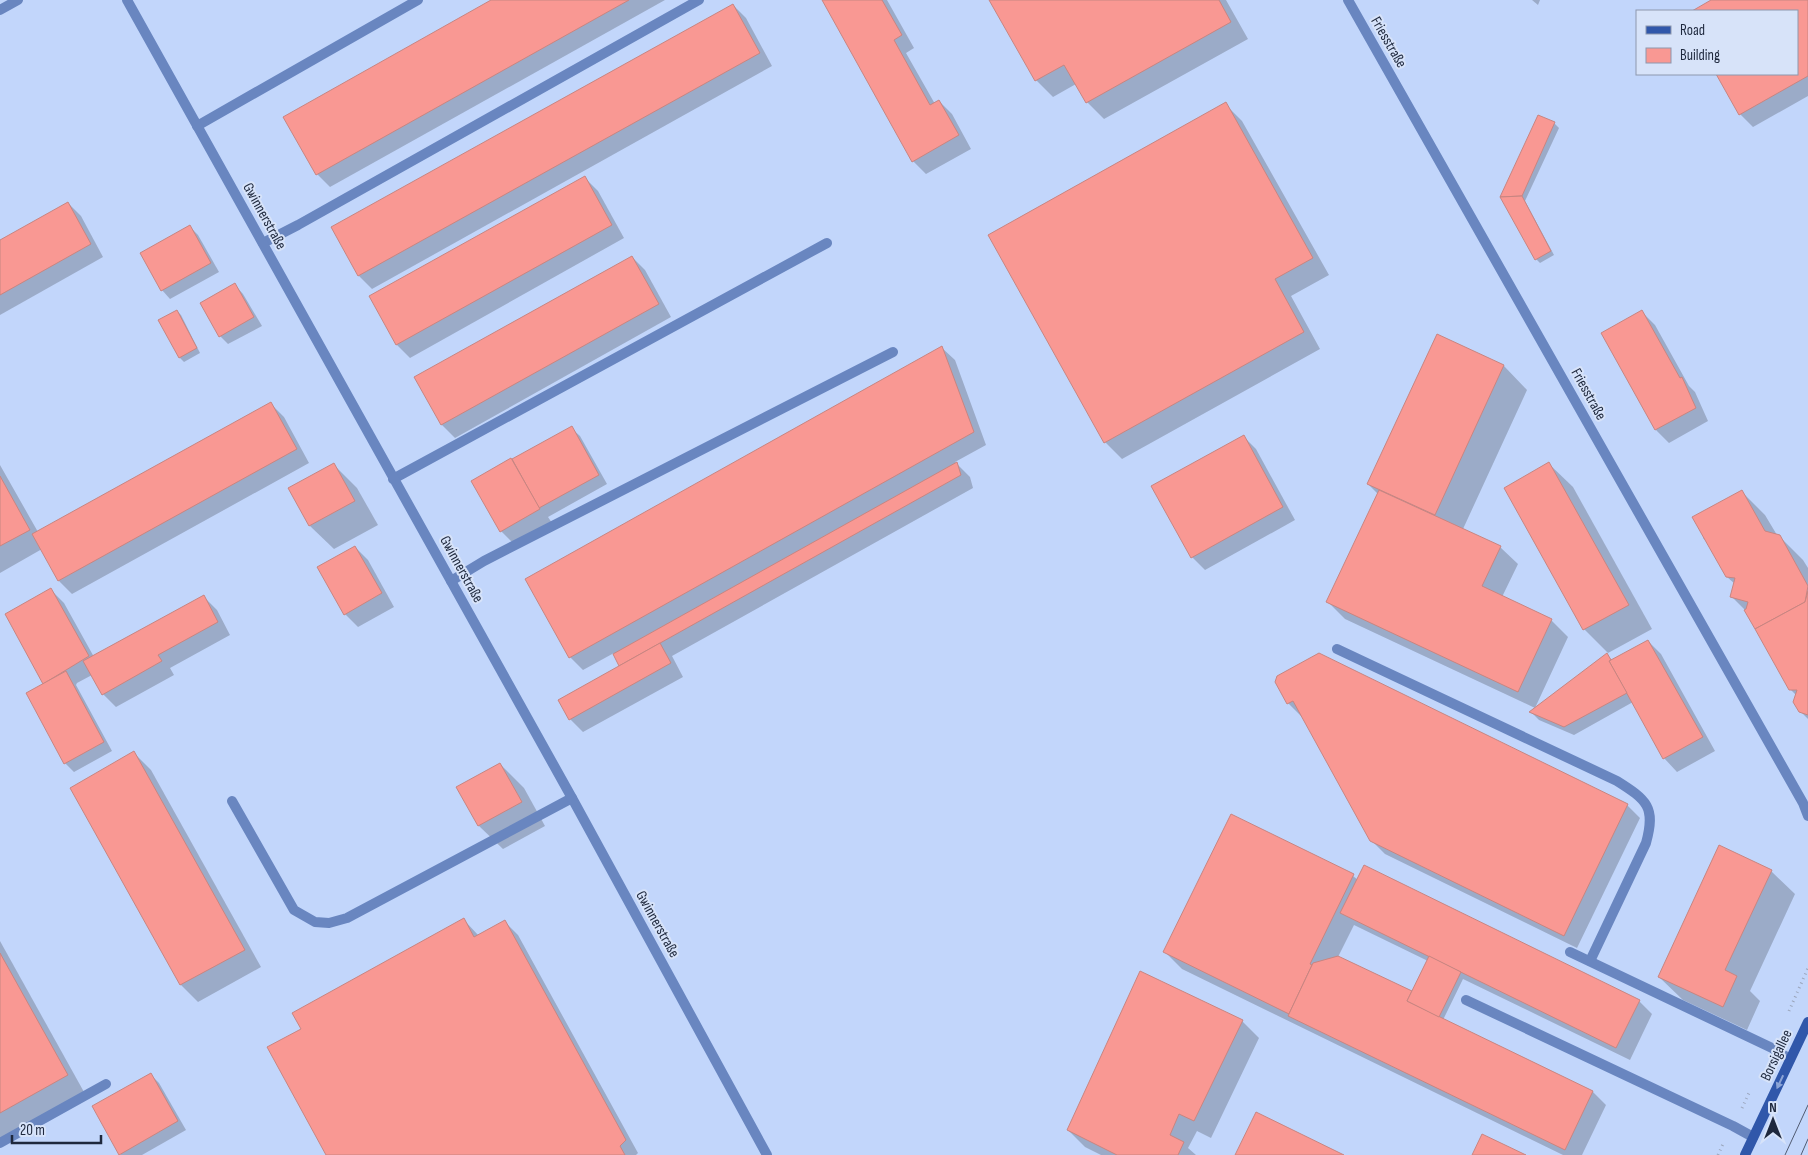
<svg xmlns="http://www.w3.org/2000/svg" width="1808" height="1155" font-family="'Sofia Sans Condensed',sans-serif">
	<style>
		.built { fill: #c2d6fb; fill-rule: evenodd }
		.shadow { fill: #0003; fill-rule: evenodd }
		.building { fill: #f99893; stroke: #c88581 }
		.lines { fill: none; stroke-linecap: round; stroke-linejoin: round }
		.path { stroke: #9ba6bc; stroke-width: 3; stroke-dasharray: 1 4; stroke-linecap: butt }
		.lane { stroke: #6986c0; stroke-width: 10 }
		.street { stroke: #6986c0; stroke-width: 10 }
		.secondary { stroke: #3057aa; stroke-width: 10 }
		.tram { stroke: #515b71; stroke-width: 1 }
		.oneway { fill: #8ca4d5 }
		.labels { text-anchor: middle; stroke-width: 4; stroke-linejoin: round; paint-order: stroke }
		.street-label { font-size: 15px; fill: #1e283d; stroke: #d7e3f9 }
	</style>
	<rect width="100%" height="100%" fill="#d7e3f9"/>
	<path class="built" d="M0,0H1808V1155H0ZM1637,11H1797V74H1637Z"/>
	<g class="shadow">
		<polygon points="494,0 665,0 330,187 317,174"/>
		<polygon points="823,0 887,0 914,48 906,53 935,104 939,101 952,114 971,149 926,174 913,161"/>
		<polygon points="991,0 1226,0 1248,39 1104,119 1087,102 1076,84 1053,97 1036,80"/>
		<polygon points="1532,0 1540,0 1538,5"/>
		<polygon points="1714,0 1808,0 1808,96 1753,127 1740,114 1718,74 1797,74 1797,11 1695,11"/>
		<polygon points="733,5 746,18 772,66 372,289 359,276 333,228"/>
		<polygon points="1225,104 1242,121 1329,275 1291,296 1320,349 1122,459 1105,442"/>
		<polygon points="1539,116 1555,124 1559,128 1525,201 1554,255 1540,263 1536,259 1501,197"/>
		<polygon points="585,178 598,191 624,238 410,358 397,345 371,297"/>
		<polygon points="68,203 81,216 103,257 0,315 0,242"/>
		<polygon points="190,227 198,235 219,272 170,299 162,290"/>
		<polygon points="632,257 645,270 671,317 455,438 442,425 416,378"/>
		<polygon points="235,285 243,294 262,326 228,344 220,336"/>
		<polygon points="177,311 181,315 200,353 184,362 180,358 160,320"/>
		<polygon points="1642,312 1655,325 1689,386 1695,392 1708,421 1669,443 1656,430 1603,333"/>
		<polygon points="1437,335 1504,366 1527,390 1463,529 1500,547 1518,564 1502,597 1551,620 1568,637 1535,708 1345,619 1328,602 1378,494 1368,484"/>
		<polygon points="942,348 955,360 986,445 955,462 970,477 973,488 672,656 683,677 583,732 570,719 621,666 614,653 583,670 570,657"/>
		<polygon points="271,404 284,417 309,463 72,594 59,581 42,549 0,573 0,465 38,532"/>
		<polygon points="571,428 580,436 607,484 548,517 552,523 514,544 501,531 512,461"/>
		<polygon points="1243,436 1256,449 1295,520 1205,570 1192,557"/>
		<polygon points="333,464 357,488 378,525 334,549 310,526"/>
		<polygon points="1549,464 1573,487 1652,629 1608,653 1584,629"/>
		<polygon points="1741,491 1765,515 1777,535 1779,536 1803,560 1808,568 1808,719 1800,711 1796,695 1790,689 1748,613 1731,596 1735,584 1727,577 1710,545 1703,538"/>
		<polygon points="355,547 368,560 394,607 358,627 345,614 319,567"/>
		<polygon points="51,590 64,603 94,657 204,597 217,610 230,635 170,668 174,675 116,707 103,694 92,675 77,683 76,685 112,751 74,772 65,763 45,684"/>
		<polygon points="1648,641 1661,654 1715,751 1677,772 1664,758 1633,702 1574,735 1539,720 1531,712 1607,655 1613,661"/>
		<polygon points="1276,682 1627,805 1640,818 1577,948 1385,854 1371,840 1303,716 1301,716 1288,703"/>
		<polygon points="134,753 151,770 261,967 198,1002 181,985 71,788"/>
		<polygon points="500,764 524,788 545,826 503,849 479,826 458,788"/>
		<path d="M1231,816L1353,876L1358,880L1639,1001L1652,1014L1630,1060L1463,979L1443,1020L1593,1092L1606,1105L1582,1155H1563L1182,969L1165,952ZM1354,925L1428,961L1412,993L1338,957Z"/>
		<polygon points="1771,871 1795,894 1750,991 1760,1001 1747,1030 1683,1000 1659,977"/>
		<polygon points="464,920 479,936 505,922 518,935 638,1153 636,1155 328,1155 303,1029"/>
		<polygon points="0,941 84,1092 0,1140"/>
		<polygon points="1242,1021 1259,1038 1211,1138 1197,1131 1188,1148 1196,1155 1101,1155 1085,1147 1068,1130"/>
		<polygon points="151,1075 159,1083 186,1130 142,1155 121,1155 120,1154"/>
	</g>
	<g class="building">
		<polygon points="491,0 629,0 316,175 283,117"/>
		<polygon points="822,0 882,0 902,35 894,40 930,105 939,100 959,135 912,162"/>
		<polygon points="989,0 1219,0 1231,22 1086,103 1064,65 1035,81"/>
		<polygon points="1711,0 1808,0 1808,76 1739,115 1716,74 1797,74 1797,11 1692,11"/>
		<polygon points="733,4 760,53 358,276 331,227"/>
		<polygon points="1226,102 1313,258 1275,279 1304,332 1104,443 988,235"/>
		<polygon points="1538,115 1555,122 1522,196 1500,197"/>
		<polygon points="585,176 612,225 396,345 369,296"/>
		<polygon points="1522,196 1551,251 1535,260 1500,197"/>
		<polygon points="68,202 91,244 0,295 0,240"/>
		<polygon points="190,225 211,263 161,291 140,253"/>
		<polygon points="632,256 659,304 441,425 414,377"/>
		<polygon points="235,283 254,317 219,337 200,303"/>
		<polygon points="177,310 197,348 179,358 158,320"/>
		<polygon points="1642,310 1680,378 1682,377 1696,408 1655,430 1601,333"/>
		<polygon points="1437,334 1504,365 1435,515 1367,484"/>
		<polygon points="942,346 974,432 569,658 525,579"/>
		<polygon points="271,402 297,449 58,581 32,534"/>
		<polygon points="572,426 599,475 539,508 512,459"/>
		<polygon points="1244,435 1283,507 1191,558 1151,486"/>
		<polygon points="511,458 540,509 500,532 471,481"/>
		<polygon points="957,462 961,475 619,666 613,654"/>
		<polygon points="1549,462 1629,605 1583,630 1504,488"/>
		<polygon points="334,463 355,501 309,526 288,488"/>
		<polygon points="0,476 30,530 0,546"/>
		<polygon points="1379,490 1501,546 1482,586 1552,619 1518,692 1326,602"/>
		<polygon points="1742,490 1765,531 1780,535 1808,586 1805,602 1755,629 1744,610 1746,609 1748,602 1730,597 1735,578 1726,577 1692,517"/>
		<polygon points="355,546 382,593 344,615 317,567"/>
		<polygon points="51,588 89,656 43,684 5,614"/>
		<polygon points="1808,591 1808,715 1799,712 1793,702 1797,690 1789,690 1755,629 1805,602"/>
		<polygon points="204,595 218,622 158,655 162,661 102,695 83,661"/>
		<polygon points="1648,640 1703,737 1663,759 1609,661"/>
		<polygon points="660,643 671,663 569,720 558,700"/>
		<polygon points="1319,653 1628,804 1564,936 1370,841 1293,701 1287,704 1275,682 1277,676"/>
		<polygon points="1607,653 1611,660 1609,661 1627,693 1564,727 1529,712"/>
		<polygon points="66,671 104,742 64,764 26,693"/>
		<polygon points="134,751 245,950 180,985 70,788"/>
		<polygon points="500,763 522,802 478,826 456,787"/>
		<polygon points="1231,814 1354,874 1310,964 1312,965 1289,1014 1163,952"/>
		<polygon points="1719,845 1772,870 1725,970 1737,976 1723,1007 1658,977"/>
		<polygon points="1364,865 1640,1000 1616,1048 1340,913"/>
		<polygon points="464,918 474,937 505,920 626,1140 620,1146 625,1155 326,1155 267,1047 301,1029 292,1013"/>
		<polygon points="0,953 68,1075 0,1113"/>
		<polygon points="1338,956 1412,991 1407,1001 1593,1091 1565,1150 1288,1016 1313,963"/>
		<polygon points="1429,956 1461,972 1439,1017 1407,1001"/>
		<polygon points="1140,971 1243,1020 1194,1121 1179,1114 1170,1135 1184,1142 1178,1155 1117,1155 1067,1130"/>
		<polygon points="151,1073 178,1121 119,1155 92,1106"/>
		<polygon points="1256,1112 1344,1155 1235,1155"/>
		<polygon points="1482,1134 1526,1155 1472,1155"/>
	</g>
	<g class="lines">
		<g class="path">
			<polyline points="1789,1011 1808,968"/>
			<polyline points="1742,1108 1749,1093"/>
			<polyline points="1718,1155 1723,1144"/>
		</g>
		<g class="lane">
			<polyline points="0,10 18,0"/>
			<polyline points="197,126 418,0"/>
			<polyline points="263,243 298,225 699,0"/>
			<polyline points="393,479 827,243"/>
			<polyline points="451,581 484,561 893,352"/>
			<path d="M1337,649L1617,781C1647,800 1656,807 1646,843L1590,961"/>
			<polyline points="232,801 294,910 315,922 329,923 347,918 572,798"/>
			<polyline points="1570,952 1772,1048 1790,1059"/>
			<polyline points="1466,1000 1733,1126 1753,1137"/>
			<polyline points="0,1143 106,1084"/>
		</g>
		<g class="street">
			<polyline points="127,0 572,798 767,1155"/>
			<polyline points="1348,0 1803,803 1808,816"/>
		</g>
		<polyline class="secondary" points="1745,1155 1808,1022"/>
		<g class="tram">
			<polyline points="1785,1155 1808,1105"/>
			<polyline points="1801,1155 1808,1139"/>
		</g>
	</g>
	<defs><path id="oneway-solid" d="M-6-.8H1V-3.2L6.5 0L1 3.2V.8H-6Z" transform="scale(1.25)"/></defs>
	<use class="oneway" href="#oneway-solid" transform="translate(1780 1082) rotate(115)"/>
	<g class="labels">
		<g class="street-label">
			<text transform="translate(1389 42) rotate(60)" y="5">Friesstraße</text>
			<text transform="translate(265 216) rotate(61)" y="5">Gwinnerstraße</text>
			<text transform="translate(1589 394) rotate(61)" y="5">Friesstraße</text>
			<text transform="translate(462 569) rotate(61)" y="5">Gwinnerstraße</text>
			<text transform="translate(658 924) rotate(61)" y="5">Gwinnerstraße</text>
			<text transform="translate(1776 1055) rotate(-65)" y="5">Borsigallee</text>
		</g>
	</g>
	<rect x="1636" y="10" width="162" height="65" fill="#d7e3f9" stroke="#8d98ae"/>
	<rect x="1646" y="26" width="25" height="8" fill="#3057aa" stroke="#8d98ae"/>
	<text x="1680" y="35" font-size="15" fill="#1e283d">Road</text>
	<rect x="1646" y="48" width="25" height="15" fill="#f99893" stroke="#8d98ae"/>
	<text x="1680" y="60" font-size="15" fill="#1e283d">Building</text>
	<g transform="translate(1773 1120)" stroke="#d7e3f9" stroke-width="4" paint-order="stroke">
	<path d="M0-4L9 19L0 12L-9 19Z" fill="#1e283d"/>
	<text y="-8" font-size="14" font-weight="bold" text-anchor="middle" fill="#1e283d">N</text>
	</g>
	<path d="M12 1135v8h89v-8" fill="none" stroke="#1e283d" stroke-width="2.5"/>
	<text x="20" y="1135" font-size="15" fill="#1e283d" stroke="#d7e3f9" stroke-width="4" paint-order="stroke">20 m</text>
</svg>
